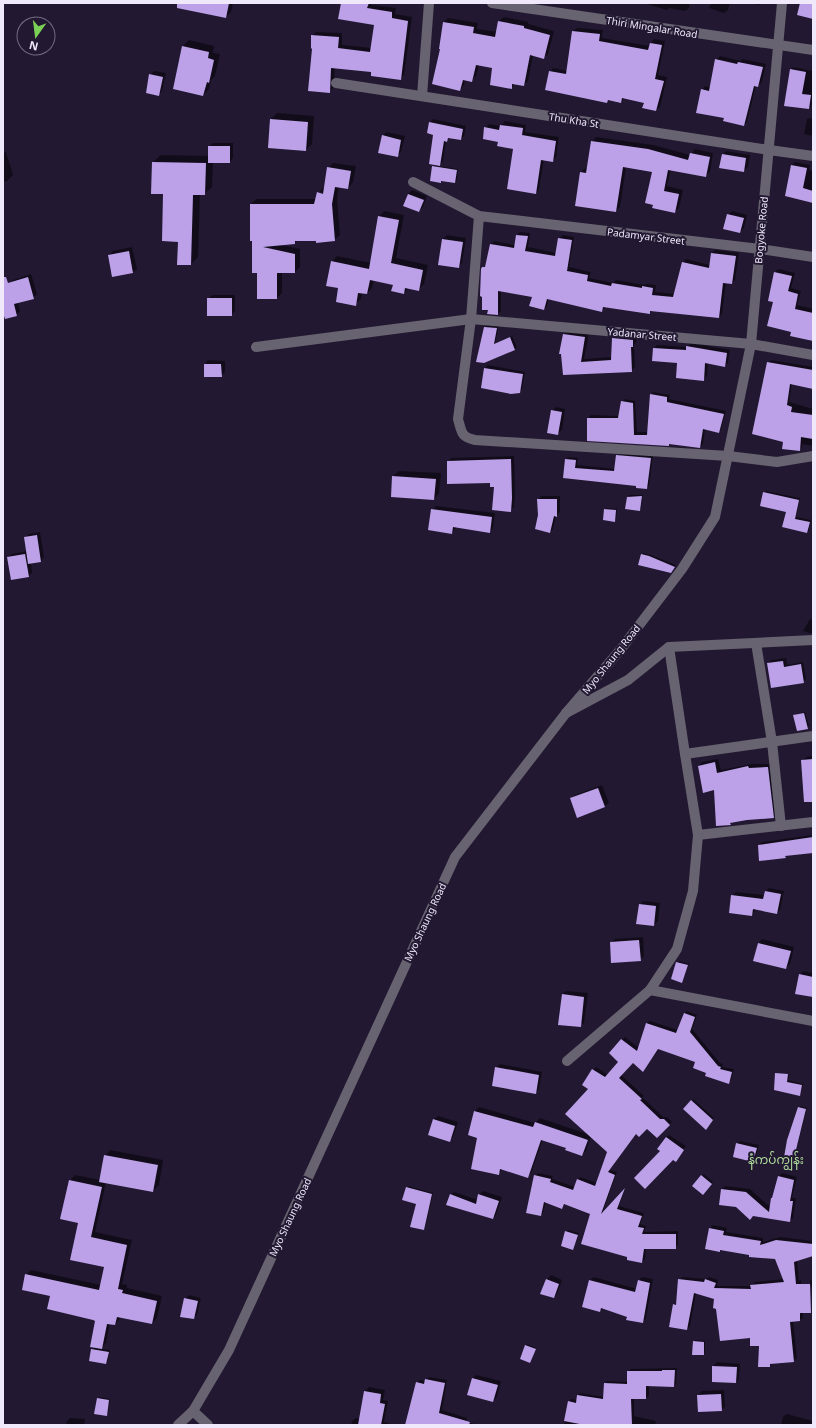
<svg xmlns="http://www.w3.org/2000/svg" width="816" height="1428" font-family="'Noto Sans','Noto Sans Myanmar',sans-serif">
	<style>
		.shadow { fill: #0007; fill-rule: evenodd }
		.building { fill: #bca1e9 }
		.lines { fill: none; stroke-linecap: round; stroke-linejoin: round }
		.minor { stroke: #676370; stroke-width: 10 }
		.tertiary { stroke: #676370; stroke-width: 10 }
		.labels { text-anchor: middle; stroke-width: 4; stroke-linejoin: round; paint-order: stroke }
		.street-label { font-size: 10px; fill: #efe9fb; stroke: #221831 }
		.quarter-label { font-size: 12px; fill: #b0de9e; stroke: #221831 }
	</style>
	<rect width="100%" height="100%" fill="#221831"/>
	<g class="shadow">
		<polygon points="187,3 233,3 231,12 226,17"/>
		<polygon points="345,3 371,3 371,5 396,8 395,14 412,17 404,75 400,79 372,71 335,68 333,88 329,92 314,48 312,36 316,32 342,33 342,45 372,48 375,25"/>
		<polygon points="643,3 690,3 689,8 685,11 669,8 667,10"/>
		<polygon points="711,3 730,3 728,10 724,13 709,8"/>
		<polygon points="749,3 761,3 759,5"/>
		<polygon points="504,17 528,22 528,24 554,31 548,54 543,58 533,55 528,81 524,85 515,84 511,88 494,67 479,65 476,76 472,80 465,79 464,85 460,90 441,49 444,22 448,18 478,23 477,29 497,32 499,21"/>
		<polygon points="577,28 603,30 602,38 650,46 651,43 654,39 665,41 658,75 667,77 660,107 656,110 645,102 625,98 621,101 610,99 607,102 550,72 553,68 567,71 573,31"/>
		<polygon points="189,40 214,46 213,53 220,54 215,76 211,80 209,89 203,95 183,46"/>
		<polygon points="720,56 741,61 742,59 766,64 762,82 758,86 756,85 747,122 744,125 725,117 702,90 705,86 710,87 716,60"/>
		<polygon points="793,67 813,71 813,95 811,106 809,108 786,105 791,69"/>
		<polygon points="154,71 166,73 162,91 159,95 150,75"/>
		<polygon points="277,113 314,116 312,144 306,150 271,119"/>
		<polygon points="809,118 813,119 813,136 804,134 807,119"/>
		<polygon points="433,119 466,126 464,136 461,139 450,137 446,141 443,161 439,166 458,169 457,180 455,182 443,180 441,182 433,167 436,164 435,134 430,122"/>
		<polygon points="505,121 526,125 525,132 559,137 556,157 552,161 544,159 539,189 536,193 514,148 499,141 485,128 489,124 501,126"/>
		<polygon points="386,132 405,136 401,152 397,156 383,136"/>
		<polygon points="596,137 653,145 690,155 695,149 713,153 710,172 705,176 671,169 667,186 683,190 679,208 674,212 654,171 626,167 620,207 616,211 581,172 586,168 588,168 592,142"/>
		<polygon points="213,143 233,143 233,158 230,162 213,162 212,187 204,194 200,194 198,257 191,264 179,241 153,162 161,155 209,156 209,147"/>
		<polygon points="726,151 750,155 748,167 744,171 723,154"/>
		<polygon points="6,152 13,175 7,181 3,182 3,153"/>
		<polygon points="795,162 810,165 809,170 813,171 813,202 786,196 792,165"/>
		<path d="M333,163L356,166L353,182L348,188L339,186L337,198L340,235L334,240H298L295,243L281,245L300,249V267L295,272H282V293L277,298L258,272L253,240L250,205L256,199H316L318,193L323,188H325L328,168ZM320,192L328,194L327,196L320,194Z"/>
		<polygon points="412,190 427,196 423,207 419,211 408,194"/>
		<polygon points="385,211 404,215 396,258 428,265 424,284 418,290 409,288 404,293 394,284 374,280 372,288 367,293 362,292 361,299 355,304 340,288 332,262 337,256 371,263 379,216"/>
		<polygon points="732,211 747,215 744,228 740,232 728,215"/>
		<polygon points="520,232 530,233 528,247 557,253 559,238 563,235 574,237 569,267 591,272 589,278 613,283 616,280 645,285 646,284 656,285 655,292 675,294 683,262 686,259 710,265 712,253 715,250 739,253 735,280 732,283 726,282 722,314 719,317 652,311 650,313 606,307 602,310 549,298 547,306 544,309 533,296 501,290 501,311 498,314 489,309 483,268 487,264 491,244 494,241 515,245 517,235"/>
		<polygon points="447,235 466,238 462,263 458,267 439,264 443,239"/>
		<polygon points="132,247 137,269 133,272 109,255 113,251"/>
		<polygon points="778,269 795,273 791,288 801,291 797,305 813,309 813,341 791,335 792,331 774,301 769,300 775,272"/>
		<polygon points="31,274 37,294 33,298 18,302 20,311 17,315 6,318 3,309 3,293 13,280"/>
		<polygon points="212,295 235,295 235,311 231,315 208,299"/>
		<polygon points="487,325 499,326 495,343 512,336 517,347 515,349 484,362 485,327"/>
		<polygon points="568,330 589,333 584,359 612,357 613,338 616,335 637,337 636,342 634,345 635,367 631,371 564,374 564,334"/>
		<polygon points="691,343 730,350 728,363 724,366 708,362 707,376 703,380 678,362 654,349 657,345 687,347"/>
		<polygon points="208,360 225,361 225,372 221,376 205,364"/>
		<polygon points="771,360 813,367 813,388 792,383 789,402 813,409 813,446 802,444 802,447 799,450 784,441 768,363"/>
		<polygon points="488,365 525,372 522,389 519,392 482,387 485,368"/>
		<polygon points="653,392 670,395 669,399 726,411 721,429 719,432 705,429 703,444 700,447 670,443 668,445 588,440 588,418 591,415 619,416 622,402 625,399 635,401 637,432 648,432 651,395"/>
		<polygon points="556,407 565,409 562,430 558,433 552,411"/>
		<polygon points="620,453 653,455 649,486 647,488 637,485 564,477 566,459 569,457 578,458 577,465 616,469 617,456"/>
		<polygon points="514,456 515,494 514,507 510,511 495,486 491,482 448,462 451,458"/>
		<polygon points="399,471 441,473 439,493 434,499 393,476"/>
		<polygon points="766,491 800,498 796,517 811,520 809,530 807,532 787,511 764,493"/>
		<polygon points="629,495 643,495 641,509 639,510 628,497"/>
		<polygon points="541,496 560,496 560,512 556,516 553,529 550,532 539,515 538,500"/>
		<polygon points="436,506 495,513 493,528 490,532 456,527 452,533 432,510"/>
		<polygon points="607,508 617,509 616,519 615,521 604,520 605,509"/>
		<polygon points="40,532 44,557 41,561 31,563 32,573 28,576 8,557 12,554 27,551 25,538 29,534"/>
		<polygon points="643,553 651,555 676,565 672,570 642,555"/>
		<polygon points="810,619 813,620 813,634 803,631"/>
		<polygon points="786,658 787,665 803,662 806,679 803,682 768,663 771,660"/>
		<polygon points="805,712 809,726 807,728 794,715 796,714"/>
		<polygon points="813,756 813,783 803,761 806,757"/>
		<polygon points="718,759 721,770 752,764 771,764 777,814 773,817 747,819 732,822 730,824 715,789 699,766 702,762"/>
		<polygon points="602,785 609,803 605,806 577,816 571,799 575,795"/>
		<polygon points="813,835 813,852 787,855 785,857 759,845 762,842"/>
		<polygon points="769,888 784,891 780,910 776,913 755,909 755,911 751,915 732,896 736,892 765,895 766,891"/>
		<polygon points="643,901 660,903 658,921 654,925 640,905"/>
		<polygon points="643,937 644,956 640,960 611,943 615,939"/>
		<polygon points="762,939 794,947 790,964 786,968 755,960 759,943"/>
		<polygon points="679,961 689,964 682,982 672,979"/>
		<polygon points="803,971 813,973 813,996 800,975"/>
		<polygon points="566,991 588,993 584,1023 580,1026 562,994"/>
		<polygon points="687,1011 697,1015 692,1029 720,1063 723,1064 722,1067 734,1069 731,1080 728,1083 707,1072 697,1061 659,1049 643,1071 633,1062 621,1075 644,1096 642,1097 663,1117 667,1117 672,1122 657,1137 647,1127 637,1133 609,1170 617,1172 602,1214 625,1189 619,1206 644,1213 640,1224 646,1226 644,1232 678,1231 678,1245 675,1248 646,1248 645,1259 642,1262 629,1256 591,1213 565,1204 562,1208 546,1201 543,1213 540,1215 535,1176 538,1173 553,1176 552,1179 575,1187 577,1180 580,1177 597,1183 608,1151 591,1136 586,1151 582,1155 567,1148 543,1139 531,1173 527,1177 503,1169 498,1174 478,1137 475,1111 479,1107 535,1123 540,1118 590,1135 589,1088 583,1084 593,1070 596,1067 608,1075 620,1062 610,1053 625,1037 639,1048 647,1023 650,1021 678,1030 684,1014"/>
		<polygon points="500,1064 542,1072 539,1089 535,1093 496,1068"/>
		<polygon points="776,1074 789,1075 788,1080 803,1084 801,1093 799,1095"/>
		<polygon points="693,1099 714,1118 707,1127 685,1109"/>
		<polygon points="800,1106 807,1108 793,1163 792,1165 799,1107"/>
		<polygon points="438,1116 458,1122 453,1137 449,1141 429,1134 434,1119"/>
		<polygon points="669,1135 686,1146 678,1158 673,1158 661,1150 666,1137"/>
		<polygon points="740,1141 759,1145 756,1157 753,1161 737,1144"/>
		<polygon points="110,1150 163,1160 159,1185 153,1191 106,1182 95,1232 132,1240 122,1284 127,1285 127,1288 162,1296 157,1318 152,1323 120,1316 120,1319 115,1324 110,1323 106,1343 100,1349 110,1350 108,1361 106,1363 90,1360 92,1349 95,1347 96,1320 52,1296 26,1275 31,1270 101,1285 105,1266 79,1222 61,1218 70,1180 75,1175 100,1180 105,1156"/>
		<polygon points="782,1173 797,1177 792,1198 796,1198 793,1218 789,1221 753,1215 722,1189 725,1186 750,1189 771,1208 778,1177"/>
		<polygon points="704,1174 713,1182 702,1194 693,1186"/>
		<polygon points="408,1186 433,1193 425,1228 424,1229 417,1203 403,1200"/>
		<polygon points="483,1191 502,1197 496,1215 493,1218 450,1195 454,1192 478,1200 479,1195"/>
		<polygon points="713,1225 727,1228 726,1232 763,1238 763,1242 780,1237 813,1241 813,1255 797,1260 799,1281 801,1280 803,1317 800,1320 793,1321 797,1358 793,1361 773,1363 770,1366 760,1366 760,1345 715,1299 696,1293 690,1326 687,1329 674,1305 677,1302 679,1280 682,1277 706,1279 709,1277 718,1280 717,1286 752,1286 755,1282 784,1279 776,1258 721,1250 720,1251 710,1228"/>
		<polygon points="568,1230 579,1233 573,1249 566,1232"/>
		<polygon points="551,1275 562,1280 557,1294 553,1297 542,1293 547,1279"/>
		<polygon points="594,1277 637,1289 639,1280 642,1277 653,1279 646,1318 643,1322 603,1308 599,1311 583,1306 590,1280"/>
		<polygon points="813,1278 813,1293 810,1281"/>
		<polygon points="189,1295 201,1298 197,1315 193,1318 185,1299"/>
		<polygon points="695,1340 705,1341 705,1353 703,1354 694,1342"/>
		<polygon points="527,1344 536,1348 530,1362 526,1346"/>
		<polygon points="717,1362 740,1364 739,1379 736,1382 713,1366"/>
		<polygon points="677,1368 676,1384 674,1386 649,1385 649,1396 646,1398 634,1398 634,1416 656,1421 655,1425 564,1425 569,1402 571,1399 577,1400 578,1396 580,1393 604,1397 605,1384 607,1381 628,1382 628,1371 631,1369"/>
		<polygon points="476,1375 501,1381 497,1397 493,1401 472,1379"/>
		<polygon points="429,1377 447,1380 442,1410 467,1418 466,1422 479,1425 412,1425 417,1383 420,1380 426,1381"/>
		<polygon points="369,1387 385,1390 383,1400 388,1401 384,1422 391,1424 390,1425 351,1425 352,1421 356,1418 360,1419 365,1391"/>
		<polygon points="724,1390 725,1407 721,1410 698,1395 702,1391"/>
		<polygon points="100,1397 110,1399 108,1413 106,1415 98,1399"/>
		<polygon points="787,1414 813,1421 813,1425 781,1425 783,1417"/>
		<polygon points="70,1418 85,1419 84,1425 66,1425 67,1421"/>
	</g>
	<g class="building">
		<polygon points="177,3 229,3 226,18 177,8"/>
		<polygon points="341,3 369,3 367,8 392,12 392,18 408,21 401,80 371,76 371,72 331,68 330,93 308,91 312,49 311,48 311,35 339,37 338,48 370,52 374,25 338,19"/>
		<polygon points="800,3 813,3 813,19 797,15"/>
		<polygon points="498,21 524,26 524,28 550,35 544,59 530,55 524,86 512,84 512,89 490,85 492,68 476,65 472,82 463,80 460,91 432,84 440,49 439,49 443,22 474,27 473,33 495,37"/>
		<polygon points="572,31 600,34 599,41 648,50 650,43 662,45 655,79 664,81 656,111 642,108 644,103 622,98 621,103 608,100 607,103 545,90 549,71 566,74"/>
		<polygon points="182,46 209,52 208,58 214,60 209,83 207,82 203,96 173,89"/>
		<polygon points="715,59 737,64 738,62 763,67 758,87 754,86 744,126 723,121 724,118 696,113 701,89 709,91"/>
		<polygon points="790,69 806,72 802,94 811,95 809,109 784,106"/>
		<polygon points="149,74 163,77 159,96 146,93"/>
		<polygon points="270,119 308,122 306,151 268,148"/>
		<polygon points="429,122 463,129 461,140 448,138 447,142 444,141 440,166 429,164 433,135 427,133"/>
		<polygon points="500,125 523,128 522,135 556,141 553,162 541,160 536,194 507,189 513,149 497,146 498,142 483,139 484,127 499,130"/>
		<polygon points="382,135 401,140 398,157 378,153"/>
		<polygon points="591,141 648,149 688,160 690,153 710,157 706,177 668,170 664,191 679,194 675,213 652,208 653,205 645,203 652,172 623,167 616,212 575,206 580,172 586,173"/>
		<rect x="208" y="146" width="22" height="17"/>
		<polygon points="722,154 746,158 744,172 719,168"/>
		<polygon points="152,162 206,163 205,195 193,195 191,265 177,265 178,242 162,241 163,194 151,194"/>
		<polygon points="791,165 807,168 803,188 813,191 813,203 785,196"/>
		<polygon points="432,166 457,170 455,183 441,181 441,183 430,181"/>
		<polygon points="327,167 351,171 348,189 335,187 332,204 335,241 316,243 316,241 295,241 295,244 263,247 295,254 295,273 277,273 277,299 257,299 257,273 252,273 252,241 250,241 250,204 314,204 317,192 323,194"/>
		<polygon points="408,194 424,200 419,212 403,206"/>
		<polygon points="727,214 744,218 740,233 723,229"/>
		<polygon points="378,216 399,220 391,263 423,270 419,291 405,288 404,294 391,291 393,285 370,280 367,294 358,293 356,306 336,302 338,288 326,286 331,261 369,269"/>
		<polygon points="516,235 528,236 525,251 555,256 558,238 572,240 567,271 588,275 587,281 611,286 612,283 642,288 642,286 653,288 652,295 673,297 682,262 709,268 711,253 736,256 732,284 723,283 719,318 650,311 650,314 603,307 602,312 547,299 544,310 529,306 532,297 498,291 498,315 487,314 488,310 482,310 482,297 480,296 481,269 482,267 485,267 490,244 514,248"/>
		<polygon points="442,239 463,242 459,268 438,265"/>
		<polygon points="129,251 133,273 112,277 108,255"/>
		<polygon points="774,272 792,276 788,291 798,294 795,309 813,313 813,341 790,336 791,332 767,326 773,302 768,301"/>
		<polygon points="3,277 6,277 8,283 28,277 34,299 14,304 17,316 5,319 3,313"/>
		<rect x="207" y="298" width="25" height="18"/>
		<polygon points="484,327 497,328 494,344 510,337 515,350 484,363 476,362"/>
		<polygon points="563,334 585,337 581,362 611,360 612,338 633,340 633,347 631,347 632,372 563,375 561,354 559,354"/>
		<polygon points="686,346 727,353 725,367 705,363 704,381 676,378 677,363 652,361 653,348 686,350"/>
		<polygon points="767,362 813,370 813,389 790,384 787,405 792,407 791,412 813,415 813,439 801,437 800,451 782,449 783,442 752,434"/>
		<polygon points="204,364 221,364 222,377 204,377"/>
		<polygon points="484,368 523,374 520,393 511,394 481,388"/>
		<polygon points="650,394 667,397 667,402 724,414 719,433 703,429 700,448 669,444 669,446 587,441 587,418 618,418 621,401 633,403 634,435 647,435"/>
		<polygon points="551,410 562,412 558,435 547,433"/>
		<polygon points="616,455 651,458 647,489 636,488 636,486 563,478 565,459 576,460 575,468 614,471"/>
		<polygon points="511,459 512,498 511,512 492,510 494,487 490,487 490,483 447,484 447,461"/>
		<polygon points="392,476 436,479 434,500 391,497"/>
		<polygon points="763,492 799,500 795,519 810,522 807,533 782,527 786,512 760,506"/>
		<polygon points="642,496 640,511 625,509 627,497"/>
		<polygon points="537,499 557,499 557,517 554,516 550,533 535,529 538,515"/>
		<polygon points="431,509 492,517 490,533 453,527 452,534 428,530"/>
		<polygon points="604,509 616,510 615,522 603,520"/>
		<polygon points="37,535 41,562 28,564 24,537"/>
		<polygon points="25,554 29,577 11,580 7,557"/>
		<polygon points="641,554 649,556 675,567 671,573 638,565"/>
		<polygon points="783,661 784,667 801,664 804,683 771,688 767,663"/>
		<polygon points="804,713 808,729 797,731 793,715"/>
		<polygon points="813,759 813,802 804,802 801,760"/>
		<polygon points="715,762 717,773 748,766 749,768 768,767 774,818 747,820 730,823 731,825 716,826 714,790 703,793 698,766"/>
		<polygon points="598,788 605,807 577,818 570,798"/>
		<polygon points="813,837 813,853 785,856 786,858 759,861 758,845"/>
		<polygon points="765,891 781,894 777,914 753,909 752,916 729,913 731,895 763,899"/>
		<polygon points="639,904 656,906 654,926 636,924"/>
		<polygon points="639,940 641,961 611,963 610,942"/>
		<polygon points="758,943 791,951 786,969 753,961"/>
		<polygon points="676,962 688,965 682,983 671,979"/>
		<polygon points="799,974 813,977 813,997 795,994"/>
		<polygon points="562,994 584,997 581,1027 558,1025"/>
		<polygon points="684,1013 695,1017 690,1032 718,1066 721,1067 720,1069 732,1072 729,1084 705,1076 706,1073 693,1068 695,1062 658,1049 643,1072 633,1063 619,1078 642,1099 640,1100 660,1119 664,1119 670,1125 657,1138 647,1129 639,1137 636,1134 608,1172 615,1175 601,1214 625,1188 617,1209 642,1216 638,1227 644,1228 642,1234 676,1234 676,1249 644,1249 642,1263 627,1260 627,1257 581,1244 590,1214 564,1204 562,1209 544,1202 541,1216 526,1213 534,1175 551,1179 550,1182 573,1190 577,1179 595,1186 607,1152 565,1114 588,1089 582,1085 592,1069 605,1077 618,1062 609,1053 621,1039 637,1051 646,1023 676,1033"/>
		<polygon points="495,1067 539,1075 536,1094 492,1086"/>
		<polygon points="775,1073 788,1074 787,1082 802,1085 800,1096 774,1090"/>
		<polygon points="691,1100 713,1120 706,1130 683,1109"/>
		<polygon points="798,1107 806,1109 792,1166 783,1163 787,1140"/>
		<polygon points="474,1111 533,1127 535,1122 588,1140 582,1156 565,1150 566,1148 541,1140 528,1178 500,1169 499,1175 471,1169 477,1138 468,1135"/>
		<polygon points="433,1119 455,1126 450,1142 428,1135"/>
		<polygon points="666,1137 684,1150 676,1162 673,1160 645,1189 634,1178 660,1151 657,1149"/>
		<polygon points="736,1143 757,1148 753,1162 733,1157"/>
		<polygon points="104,1155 158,1165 153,1192 99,1182"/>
		<polygon points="701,1175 712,1184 703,1195 692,1186"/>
		<polygon points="778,1176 794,1180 790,1201 793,1201 790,1222 753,1216 750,1220 736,1207 719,1205 721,1189 746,1192 769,1212 771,1198 772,1198"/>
		<polygon points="69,1180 102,1187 91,1237 127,1245 118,1289 123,1290 122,1293 157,1301 152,1324 117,1317 115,1325 107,1324 102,1349 90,1347 95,1321 93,1320 47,1309 50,1296 22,1290 25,1274 99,1290 104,1267 70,1260 78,1223 60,1219"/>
		<polygon points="406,1187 432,1194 424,1230 410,1227 416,1204 402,1200"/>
		<polygon points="450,1194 476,1204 478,1194 499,1201 493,1219 446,1205"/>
		<polygon points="709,1228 724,1231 723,1235 761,1241 760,1245 776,1240 813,1244 813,1256 794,1262 796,1284 810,1284 811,1313 800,1313 800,1321 790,1322 794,1362 770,1364 770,1367 758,1367 759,1346 750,1346 750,1338 720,1341 716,1309 713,1308 714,1299 694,1293 687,1330 669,1327 673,1304 676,1305 678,1279 704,1282 705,1279 716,1283 714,1288 751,1289 750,1285 784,1282 775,1259 749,1257 749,1255 720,1250 720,1252 705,1249"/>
		<polygon points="565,1231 578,1235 573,1250 561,1246"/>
		<polygon points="546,1279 559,1284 554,1298 540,1294"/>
		<polygon points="589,1280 635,1292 638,1280 650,1283 643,1323 626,1320 627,1317 601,1308 600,1312 582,1307"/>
		<polygon points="184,1298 198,1301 194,1319 180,1317"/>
		<polygon points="693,1341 704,1342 704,1355 692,1355"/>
		<polygon points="525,1345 536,1349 530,1363 520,1359"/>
		<polygon points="91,1349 109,1352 106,1364 89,1361"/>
		<polygon points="712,1366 737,1367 736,1383 712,1382"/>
		<polygon points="662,1370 675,1370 674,1387 646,1386 646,1399 631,1399 632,1425 585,1425 564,1421 568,1401 576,1403 577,1395 603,1399 604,1383 627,1384 627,1371 662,1371"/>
		<polygon points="472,1378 498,1385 493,1402 467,1395"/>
		<polygon points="425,1379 445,1383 439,1413 470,1422 469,1425 405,1425 416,1382 424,1384"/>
		<polygon points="364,1391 381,1394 380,1403 385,1404 381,1425 358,1425"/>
		<polygon points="721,1394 722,1411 698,1412 697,1395"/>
		<polygon points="97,1398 109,1400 107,1416 94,1414"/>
	</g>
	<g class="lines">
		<g class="minor">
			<polyline points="492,3 813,50"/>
			<polyline points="336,83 769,150 813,156"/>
			<polyline points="422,96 429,3"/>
			<path d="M413,182L479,216L471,319L458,419C462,433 461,437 475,440L728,456L777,462L813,456"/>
			<polyline points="479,216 760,249 813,257"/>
			<polyline points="256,347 471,319 751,344 813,355"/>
			<polyline points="756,643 772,742 781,826"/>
			<polyline points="566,713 628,680 669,647 813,640"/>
			<polyline points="685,754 813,736"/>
			<polyline points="698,835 813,822"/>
			<polyline points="650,990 813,1021"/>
			<polyline points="567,1061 650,990 677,949 693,891 698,835 685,754 669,647"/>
			<polyline points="193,1411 208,1425"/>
		</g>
		<polyline class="tertiary" points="178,1425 193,1411 229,1350 455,857 566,713 621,649 682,569 715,517 751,344 782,3"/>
	</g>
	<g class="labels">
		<g class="street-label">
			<text transform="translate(652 27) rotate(9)" y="4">Thiri Mingalar Road</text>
			<text transform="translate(574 120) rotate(9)" y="4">Thu Kha St</text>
			<text transform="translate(761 230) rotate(-85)" y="4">Bogyoke Road</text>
			<text transform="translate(646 236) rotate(7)" y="4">Padamyar Street</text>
			<text transform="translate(642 334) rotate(5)" y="4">Yadanar Street</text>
			<text transform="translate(611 659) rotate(-51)" y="4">Myo Shaung Road</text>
			<text transform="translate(425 922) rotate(-65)" y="4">Myo Shaung Road</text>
			<text transform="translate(290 1217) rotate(-65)" y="4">Myo Shaung Road</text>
		</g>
		<g class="quarter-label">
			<text x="776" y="1164">နံကပ်ကျွန်း</text>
		</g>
	</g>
	<rect width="816" height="1428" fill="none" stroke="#efe9fb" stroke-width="8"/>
	<g transform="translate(36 36) rotate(194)"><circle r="19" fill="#221831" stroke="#746c82"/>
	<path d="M0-3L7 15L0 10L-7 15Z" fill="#7bd155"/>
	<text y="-6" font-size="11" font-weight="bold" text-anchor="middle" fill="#efe9fb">N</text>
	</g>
</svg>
